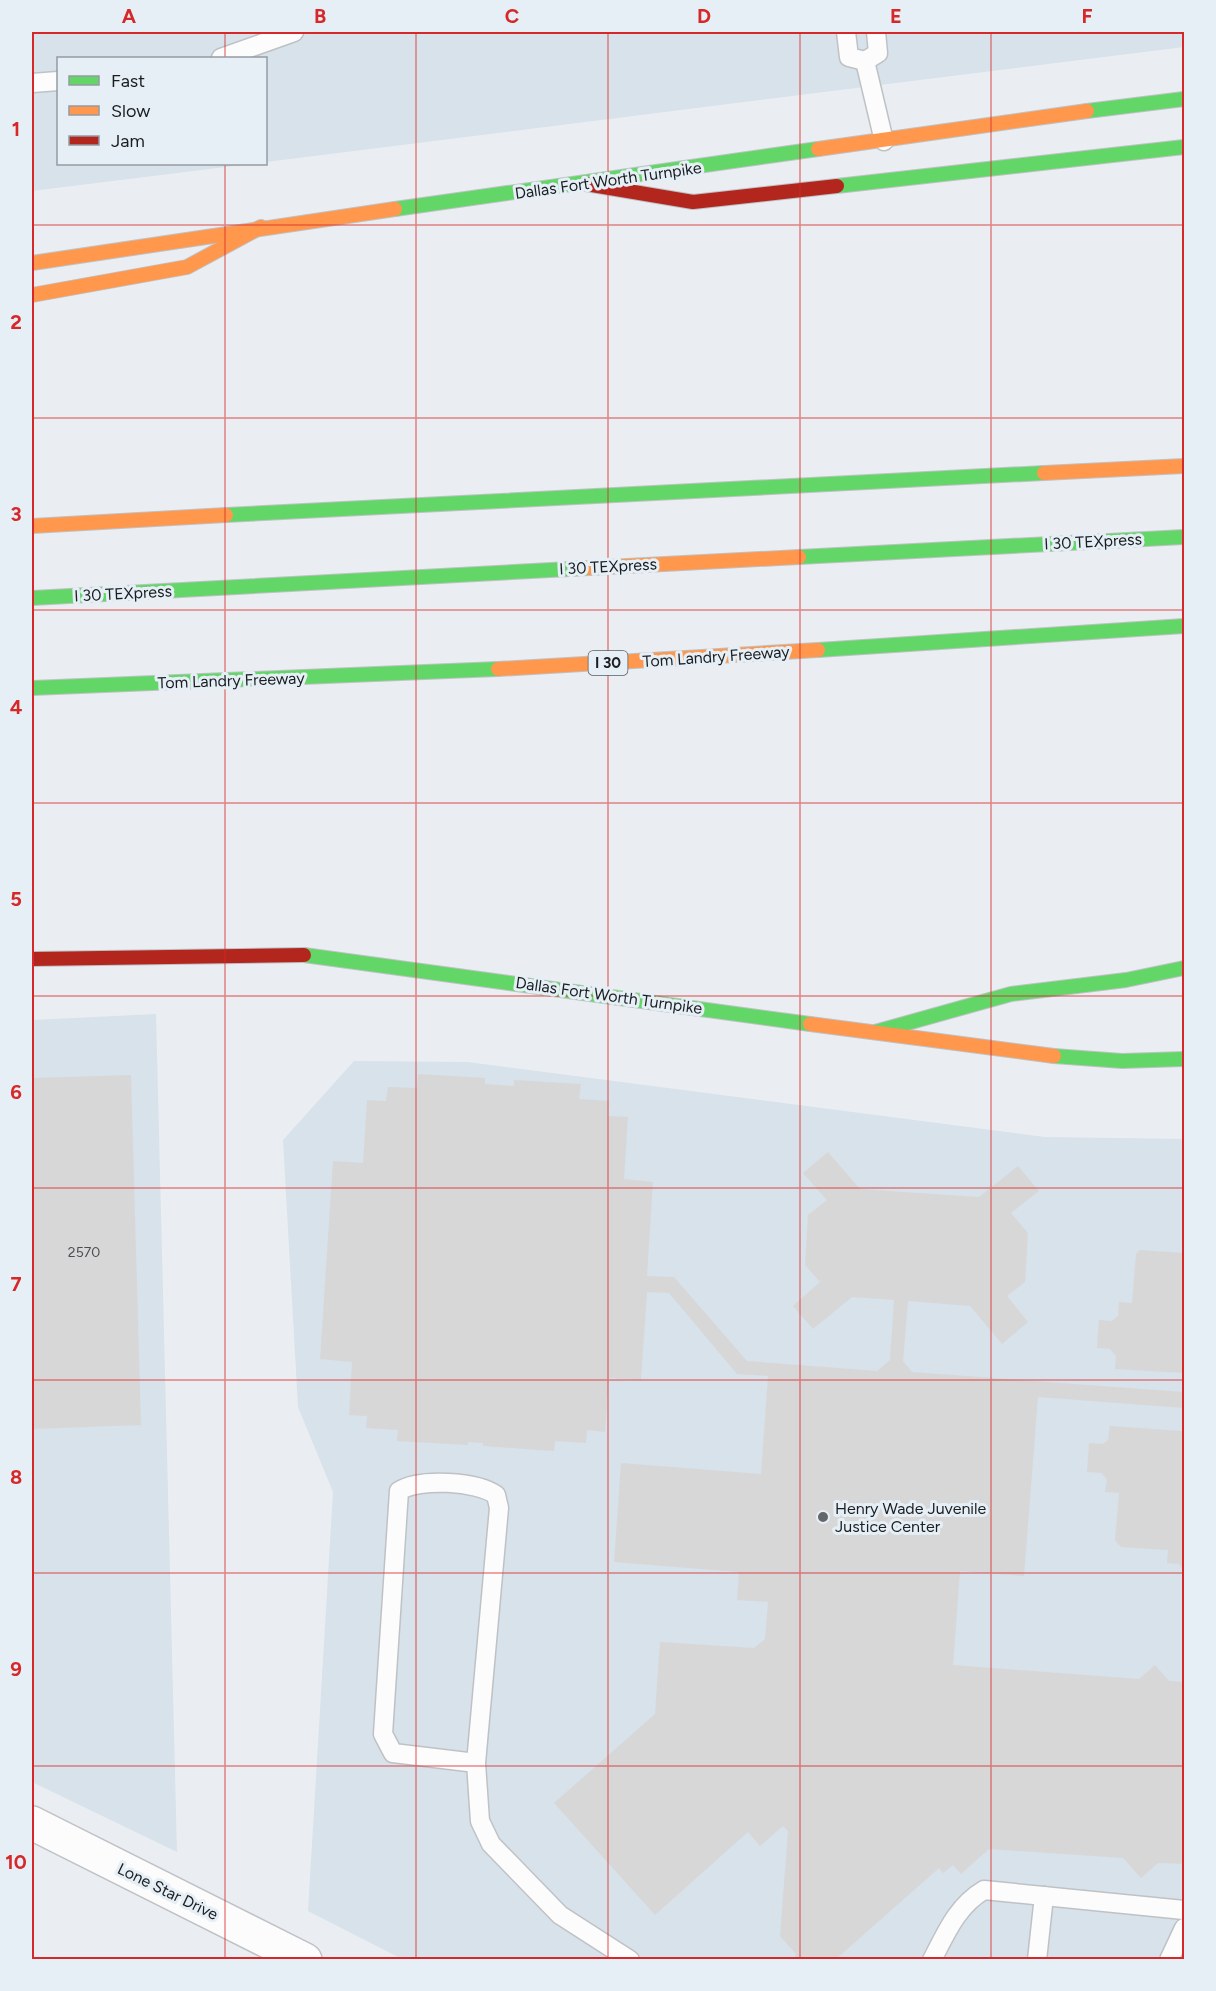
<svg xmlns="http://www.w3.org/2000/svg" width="1216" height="1991" font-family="Figtree,sans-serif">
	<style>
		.built { fill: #d8e2ea }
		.building { fill: #d7d7d8 }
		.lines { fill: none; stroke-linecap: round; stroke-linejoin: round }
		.lane-casing { stroke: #bfc2c5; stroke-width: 21 }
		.street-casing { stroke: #bfc2c5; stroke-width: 36 }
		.fast-casing { stroke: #bfc2c5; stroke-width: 16 }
		.slow-casing { stroke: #bfc2c5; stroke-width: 16 }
		.jam-casing { stroke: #bfc2c5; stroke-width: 16 }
		.lane { stroke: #fcfcfd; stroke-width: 18 }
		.street { stroke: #fcfcfd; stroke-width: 33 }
		.fast { stroke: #63d668; stroke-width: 14 }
		.slow { stroke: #ff974d; stroke-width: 14 }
		.jam { stroke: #b3261e; stroke-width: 14 }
		.grid { fill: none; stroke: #d62828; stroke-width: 1.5; stroke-opacity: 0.55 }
		.poi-dot { fill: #63676a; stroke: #e6eff6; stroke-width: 2 }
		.labels { text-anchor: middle; stroke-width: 6; stroke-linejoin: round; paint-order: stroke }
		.number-label { font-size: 14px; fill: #4b4d50 }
		.shield { fill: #e6eff6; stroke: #585d61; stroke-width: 1.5 }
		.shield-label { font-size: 15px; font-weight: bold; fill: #1b1e21 }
		.street-label { font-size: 16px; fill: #1b1e21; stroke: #e6eff6 }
		.poi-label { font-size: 16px; fill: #1b1e21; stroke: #e6eff6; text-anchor: start }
		.neatline { fill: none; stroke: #d62828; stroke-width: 2 }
		.grid-label { font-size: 20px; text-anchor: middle; font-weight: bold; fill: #d62828 }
	</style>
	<rect width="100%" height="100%" fill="#eaeef2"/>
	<g class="built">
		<polygon points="32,32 1184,32 1184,47 266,162 266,58 58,58 58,164 250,164 32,191"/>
		<polygon points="156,1014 177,1852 32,1782 32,1020"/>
		<polygon points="354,1061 467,1062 1045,1137 1184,1139 1184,1959 402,1959 308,1911 333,1492 298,1407 283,1140"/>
	</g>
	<g class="building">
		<polygon points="418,1074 485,1078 485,1084 514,1086 514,1080 581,1084 579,1099 609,1101 608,1116 628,1117 624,1179 653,1182 647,1276 674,1277 747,1361 877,1371 890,1360 894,1300 852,1297 813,1329 793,1306 820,1282 805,1265 808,1215 827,1200 803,1173 828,1152 860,1189 979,1197 1018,1166 1039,1191 1011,1213 1028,1233 1025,1282 1007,1296 1028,1322 1002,1344 970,1306 908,1301 903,1361 912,1372 1184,1392 1184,1408 1038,1397 1024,1576 960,1571 953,1665 1139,1679 1155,1665 1169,1681 1184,1682 1184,1864 1158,1863 1141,1878 1123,1858 989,1849 961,1874 953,1865 943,1873 939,1868 835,1960 793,1960 796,1954 780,1936 788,1831 783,1826 760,1846 748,1832 655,1915 554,1803 655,1714 660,1642 754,1648 765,1639 768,1602 737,1600 739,1572 614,1562 621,1463 761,1474 768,1376 737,1374 669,1293 647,1292 641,1380 609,1378 605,1432 587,1430 586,1443 555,1441 554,1451 483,1446 483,1443 468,1442 468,1445 397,1441 398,1430 366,1428 367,1416 349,1415 352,1362 320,1359 333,1161 363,1163 367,1100 386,1101 388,1087 417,1088"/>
		<polygon points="131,1075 141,1425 32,1429 32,1078"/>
		<polygon points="1140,1250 1184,1253 1184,1373 1115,1369 1116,1356 1110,1349 1097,1348 1099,1320 1112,1321 1118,1316 1119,1302 1132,1303 1136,1254"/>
		<polygon points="1183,1422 1184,1422 1184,1571 1179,1564 1167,1563 1168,1550 1121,1547 1115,1540 1119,1493 1105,1492 1107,1480 1102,1473 1087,1472 1089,1443 1103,1444 1108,1440 1110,1426 1182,1431"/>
	</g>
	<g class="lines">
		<g class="lane-casing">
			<g id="lane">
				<polyline points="846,32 849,57 865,61 878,53 876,32"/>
				<polyline points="221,58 294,32"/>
				<polyline points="865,61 884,141"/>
				<polyline points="32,83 58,81"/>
				<path d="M476,1763L393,1753L383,1734L399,1491C419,1478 477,1481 496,1495L499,1508L476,1763L480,1821L491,1844L560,1915L630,1960"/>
				<path d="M932,1960C946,1933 957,1906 984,1890L1184,1910"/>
				<polyline points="1037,1960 1044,1896"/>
				<polyline points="1169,1960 1184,1928"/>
			</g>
		</g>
		<g class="street-casing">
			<polyline id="street" points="32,1823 305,1960"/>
		</g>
		<g class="fast-casing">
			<g id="fast">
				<polyline points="1087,111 1184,99"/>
				<polyline points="837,186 1184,147"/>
				<polyline points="395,209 818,149"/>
				<polyline points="226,515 1044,473"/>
				<polyline points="799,557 1184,537"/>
				<polyline points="32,598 589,568"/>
				<polyline points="818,650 1184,626"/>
				<polyline points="32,688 498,669"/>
				<polyline points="304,955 810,1024"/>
				<polyline points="875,1032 1011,994 1126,980 1184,968"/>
				<polyline points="1054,1056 1122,1061 1184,1059"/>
			</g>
		</g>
		<g class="slow-casing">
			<g id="slow">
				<polyline points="818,149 1087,111"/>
				<polyline points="32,263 395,209"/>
				<polyline points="32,295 187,267 261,227"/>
				<polyline points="1044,473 1184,466"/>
				<polyline points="32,526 226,515"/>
				<polyline points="589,568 799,557"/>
				<polyline points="498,669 818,650"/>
				<polyline points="810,1024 1054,1056"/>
			</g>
		</g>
		<g class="jam-casing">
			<g id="jam">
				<polyline points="586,184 693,202 837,186"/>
				<polyline points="32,959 304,955"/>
			</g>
		</g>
		<use href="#lane" class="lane"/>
		<use href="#street" class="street"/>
		<use href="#fast" class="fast"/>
		<use href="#slow" class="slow"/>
		<use href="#jam" class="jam"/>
	</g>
	<path class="grid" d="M225,32V58M416,32V1960M608,32V1960M800,32V1960M991,32V1960M225,164V1960M32,225H1184M32,418H1184M32,610H1184M32,803H1184M32,996H1184M32,1188H1184M32,1380H1184M32,1573H1184M32,1766H1184"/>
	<circle class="poi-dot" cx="823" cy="1517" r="6"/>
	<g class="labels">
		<g class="number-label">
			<text x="84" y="1257">2570</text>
		</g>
		<rect class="shield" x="588.5" y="651" width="39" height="24" rx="4.5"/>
		<g class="shield-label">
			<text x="608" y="668">I 30</text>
		</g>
		<g class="street-label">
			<text transform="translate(608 180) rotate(-8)" y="6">Dallas Fort Worth Turnpike</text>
			<text transform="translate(1093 541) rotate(-3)" y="6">I 30 TEXpress</text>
			<text transform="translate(608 566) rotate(-3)" y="6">I 30 TEXpress</text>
			<text transform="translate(123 593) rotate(-3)" y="6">I 30 TEXpress</text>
			<text transform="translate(716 656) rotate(-4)" y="6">Tom Landry Freeway</text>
			<text transform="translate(231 680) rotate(-2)" y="6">Tom Landry Freeway</text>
			<text transform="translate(609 995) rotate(8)" y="6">Dallas Fort Worth Turnpike</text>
			<text transform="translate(168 1891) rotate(26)" y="6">Lone Star Drive</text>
		</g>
		<g class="poi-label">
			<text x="835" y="1514">Henry Wade Juvenile<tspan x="835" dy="18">Justice Center</tspan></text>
		</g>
	</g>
	<rect width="1216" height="1991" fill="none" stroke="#e6eff6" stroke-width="66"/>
	<rect x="57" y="57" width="210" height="108" fill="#e6eff6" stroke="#959ba1" stroke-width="1.5"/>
	<rect x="69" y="76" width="30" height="9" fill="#63d668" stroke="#959ba1" stroke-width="1.5"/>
	<text x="111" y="87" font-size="18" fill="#1b1e21">Fast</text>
	<rect x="69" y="106" width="30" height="9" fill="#ff974d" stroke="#959ba1" stroke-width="1.5"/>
	<text x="111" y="117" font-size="18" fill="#1b1e21">Slow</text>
	<rect x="69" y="136" width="30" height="9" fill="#b3261e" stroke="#959ba1" stroke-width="1.5"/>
	<text x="111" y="147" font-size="18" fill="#1b1e21">Jam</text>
	<rect x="33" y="33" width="1150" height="1925" class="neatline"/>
	<g class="grid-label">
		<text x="129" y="23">A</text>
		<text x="320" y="23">B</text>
		<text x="512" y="23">C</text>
		<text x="704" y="23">D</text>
		<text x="896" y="23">E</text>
		<text x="1087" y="23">F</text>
		<text x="16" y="136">1</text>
		<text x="16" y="329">2</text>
		<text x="16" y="521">3</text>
		<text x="16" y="714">4</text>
		<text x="16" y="906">5</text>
		<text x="16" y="1099">6</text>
		<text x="16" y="1291">7</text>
		<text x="16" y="1484">8</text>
		<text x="16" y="1676">9</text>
		<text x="16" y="1869">10</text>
	</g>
</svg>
